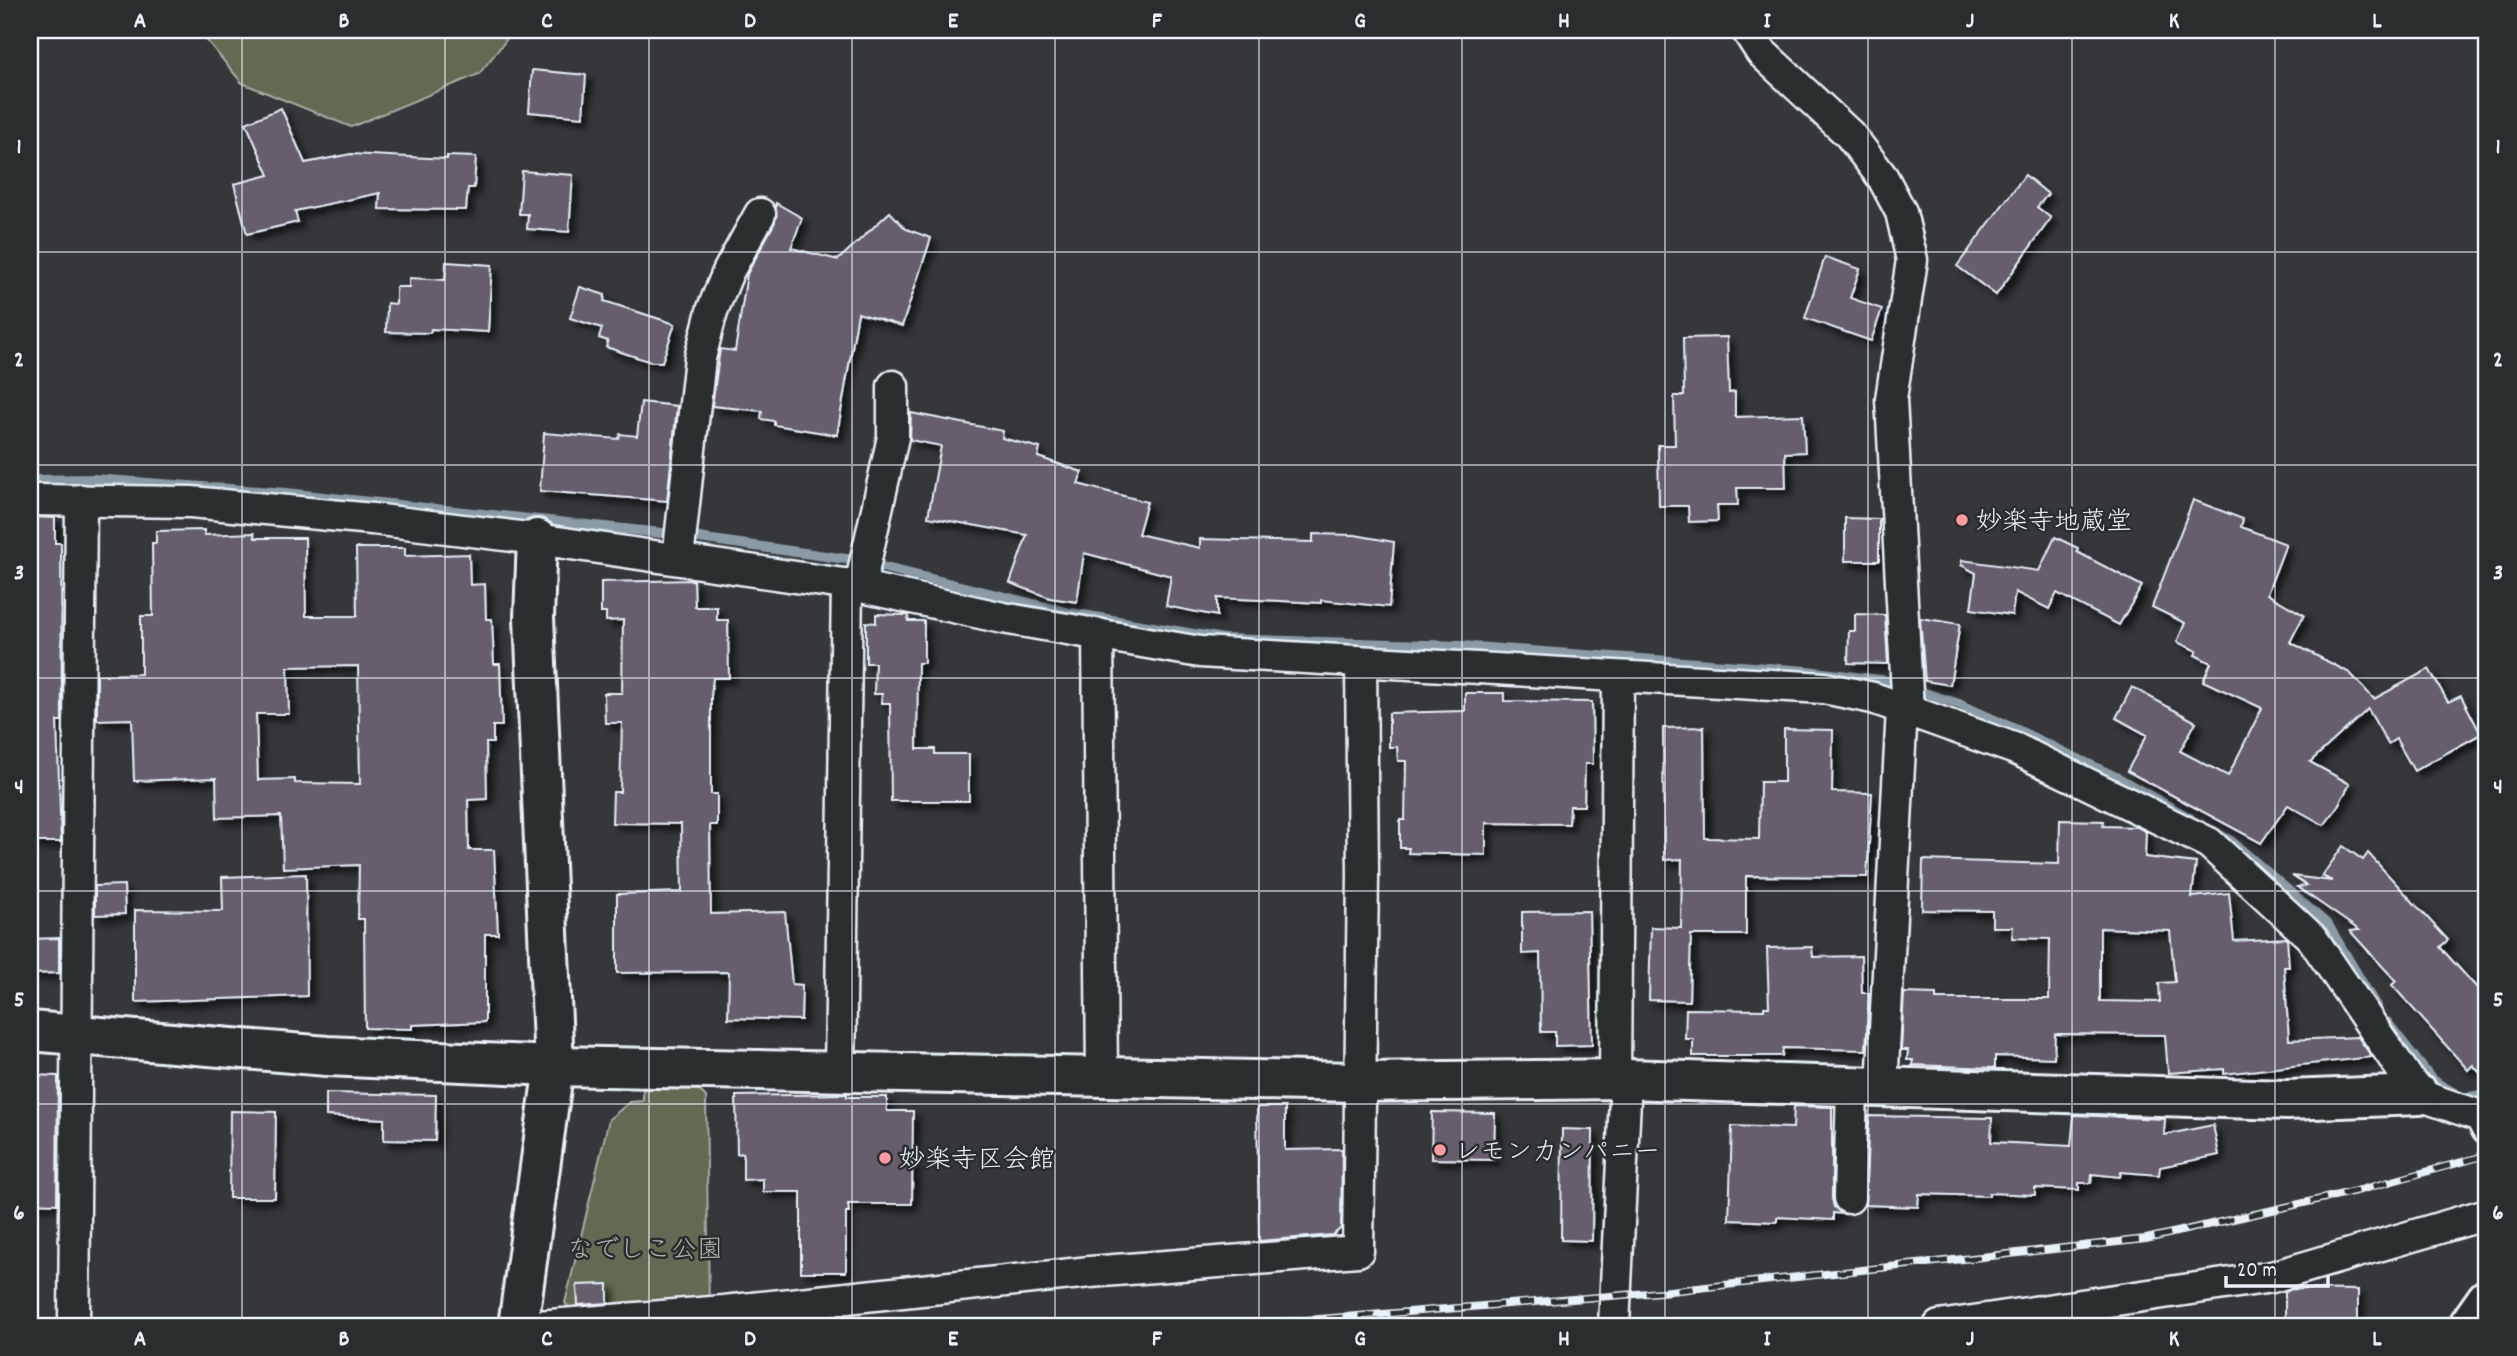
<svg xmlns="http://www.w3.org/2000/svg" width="2517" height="1356" font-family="Dekko,'Klee One',sans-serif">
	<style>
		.green { fill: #626b52; stroke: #a5aea5; stroke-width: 2 }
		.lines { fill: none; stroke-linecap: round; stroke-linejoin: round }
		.stream { stroke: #8b9ba6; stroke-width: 10 }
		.building { fill: #665d6d; stroke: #e8f1f8; stroke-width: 2; fill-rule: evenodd; filter: url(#shadow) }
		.street-casing { stroke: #e8f1f8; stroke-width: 35 }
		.secondary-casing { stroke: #e8f1f8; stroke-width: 44 }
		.street { stroke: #2a2d2e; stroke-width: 30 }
		.secondary { stroke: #2a2d2e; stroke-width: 38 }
		.rail-casing { stroke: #e8f1f8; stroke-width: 8 }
		.rail { stroke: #2a2d2e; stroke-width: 5; stroke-dasharray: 16; stroke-linecap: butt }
		.grid { fill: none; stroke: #e8f1f8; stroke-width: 2; stroke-opacity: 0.55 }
		.poi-dot { fill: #ff9aa2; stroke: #2a2d2e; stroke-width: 2.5 }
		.labels { text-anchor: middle; stroke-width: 5; stroke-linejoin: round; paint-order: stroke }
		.poi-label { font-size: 26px; fill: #e8f1f8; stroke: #2a2d2e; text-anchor: start }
		.park-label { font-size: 26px; fill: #acb5ad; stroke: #2a2d2e }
		.neatline { fill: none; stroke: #e8f1f8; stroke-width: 2.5 }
		.grid-label { font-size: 23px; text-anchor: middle; font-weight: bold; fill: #e8f1f8 }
	</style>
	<defs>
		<filter id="shadow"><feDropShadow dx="6" dy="6" stdDeviation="3.5" flood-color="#0009"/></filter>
	</defs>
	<rect width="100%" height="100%" fill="#36373b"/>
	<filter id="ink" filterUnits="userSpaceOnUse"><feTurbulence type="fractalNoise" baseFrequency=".0143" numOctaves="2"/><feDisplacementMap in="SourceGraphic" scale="14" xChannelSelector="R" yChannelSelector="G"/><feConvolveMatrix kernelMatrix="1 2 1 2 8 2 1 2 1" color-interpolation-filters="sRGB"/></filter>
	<g filter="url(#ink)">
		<g class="green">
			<polygon points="198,30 514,30 479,74 351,127 242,83"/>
			<polygon points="643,1088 698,1089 706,1097 709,1307 577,1317 565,1303 609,1119 630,1102 643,1101"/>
		</g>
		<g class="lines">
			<g class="stream">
				<polyline points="30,480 94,479 286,493 671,534 853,560 1071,613 1223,639 1461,646 1807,671 1888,681 1959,704 2015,729 2120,779 2190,818"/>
				<polyline points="2213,831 2231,841 2328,925 2376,1006"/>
				<polyline points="2387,1022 2432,1080 2463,1098 2487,1094"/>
			</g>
		</g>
		<g class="building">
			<polygon points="532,70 586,75 583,117 529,112"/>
			<polygon points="281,108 305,163 351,154 447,159 447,156 476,157 474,188 468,188 466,210 379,209 380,193 295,211 298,222 247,234 234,184 269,175 246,123"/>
			<polygon points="522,171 573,175 569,232 527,229 528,214 519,214"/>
			<polygon points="2025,175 2048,194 2037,207 2051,218 1996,295 1957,266"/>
			<polygon points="776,203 802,218 791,248 838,260 890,212 906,229 931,238 902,326 858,313 837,435 774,425 774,421 761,419 762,411 712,406 720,349 735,351 747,274 775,222"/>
			<polygon points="1825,257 1860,269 1850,298 1882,309 1871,341 1805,318"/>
			<polygon points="446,262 492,265 488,332 431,329 430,333 386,332 387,303 396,304 396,287 409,287 409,278 445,280"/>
			<polygon points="580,287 605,295 604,301 675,324 662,362 651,362 606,347 608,341 599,338 602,328 570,318"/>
			<polygon points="1727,337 1729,393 1735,392 1735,417 1803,415 1805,452 1785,453 1786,488 1737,488 1738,505 1717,505 1718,521 1689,522 1688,506 1659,506 1658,445 1675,445 1674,396 1684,396 1683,338"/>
			<polygon points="641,402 677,406 667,501 540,491 544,433 619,439 620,434 637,436"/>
			<polygon points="911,413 1003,431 1002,438 1040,448 1038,457 1082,472 1078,484 1147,502 1138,534 1200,548 1200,539 1313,542 1313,534 1355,535 1394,542 1389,607 1321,600 1321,603 1217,598 1217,616 1166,606 1171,576 1084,553 1077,602 1050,598 1010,583 1027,535 928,517 941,446 910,440"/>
			<polygon points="2193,500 2243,519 2241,527 2286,544 2267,594 2304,615 2290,642 2350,673 2374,699 2429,669 2448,702 2461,696 2481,734 2414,771 2396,739 2388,744 2368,709 2310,762 2350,784 2335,811 2324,825 2288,805 2261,843 2127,771 2147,735 2116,718 2132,687 2196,722 2180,751 2228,776 2262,708 2203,681 2211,663 2195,655 2197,651 2177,642 2185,623 2152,607"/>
			<polygon points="30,517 55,518 55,543 61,543 62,721 57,721 61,842 30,842"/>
			<polygon points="1845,518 1879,519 1879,561 1845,561"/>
			<path d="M204,530V535L254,533L255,538H305L306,616H357L356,548H405V556L469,554L470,585L485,584L486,619H492L494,664H500L502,726H493V743H486L487,799L468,800L469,850H494L498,934H485V1022L412,1025V1029L365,1028L364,919H358L359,865L283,868L281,816L217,818L216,778L134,781L132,719L97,720V675L141,674V616H153L152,543H156V531ZM358,666L360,784L295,783V779L258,780L256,714H289L288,667Z"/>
			<polygon points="2055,537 2078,548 2077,552 2142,586 2119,625 2057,593 2049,609 2015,592 2012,615 1971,609 1976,573 1961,565 1962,560 2039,571"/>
			<polygon points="694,580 695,607 717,607 717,620 728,620 729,678 713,678 711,696 711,794 717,794 717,825 710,825 711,914 785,912 792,984 802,985 801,1020 728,1018 729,972 617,973 617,894 682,892 681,824 612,823 613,792 620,792 622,723 605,723 604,693 622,693 623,620 606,621 606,613 601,613 601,582"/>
			<polygon points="876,614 905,615 909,615 908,621 924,621 924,663 918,663 917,749 935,749 935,754 969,754 969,801 891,801 890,703 881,703 882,694 874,694 875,663 866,663 866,622 876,623"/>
			<polygon points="1855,614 1885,615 1888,664 1848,663 1849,631 1855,631"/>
			<polygon points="1920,618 1960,624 1950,685 1925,681"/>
			<polygon points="1465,693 1504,693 1504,701 1592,702 1593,764 1585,764 1584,806 1570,806 1569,824 1486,823 1486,855 1408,853 1409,848 1400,848 1400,820 1405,820 1406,761 1398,761 1397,747 1389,747 1389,713 1465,711"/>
			<polygon points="1704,727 1705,838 1759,839 1760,782 1784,782 1784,729 1833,730 1832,792 1872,793 1867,877 1746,876 1746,935 1691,935 1689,1001 1649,1000 1651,927 1681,928 1682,859 1664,860 1663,728"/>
			<path d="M2060,820L2104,821L2103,826L2137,827L2146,832L2145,857L2196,863L2192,897L2229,893L2234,941L2287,938L2289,967H2284L2289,1040L2358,1037L2372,1057L2224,1074V1069L2168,1073L2165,1035L2055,1034L2054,1058L1995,1056V1068L1912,1065L1913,1060H1907L1908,1050H1901L1904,993L1936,994V999H2049L2050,939L2012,938L2013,927H1992V911L1922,910L1923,860L2059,864ZM2100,928L2170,931L2175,982L2159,983L2160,1002L2100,1001Z"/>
			<polygon points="2343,846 2363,860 2368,853 2448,940 2440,947 2487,999 2487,1081 2473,1065 2468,1070 2392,985 2396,981 2350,931 2359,930 2297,887 2307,886 2292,876 2332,881 2322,876"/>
			<polygon points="306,874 307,996 135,1002 135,910 223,911 222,877"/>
			<polygon points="124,885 125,914 95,915 95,886"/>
			<polygon points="1589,911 1592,1045 1555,1046 1555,1032 1541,1032 1540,953 1522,954 1522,912"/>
			<polygon points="59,938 59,973 30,974 30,939"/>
			<polygon points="1812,947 1813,957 1861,956 1862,993 1869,993 1866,1050 1783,1048 1782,1056 1693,1056 1693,1039 1685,1039 1686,1009 1764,1010 1764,1007 1769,1007 1767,948"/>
			<polygon points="30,1075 58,1076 57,1204 30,1203"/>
			<polygon points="326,1093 436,1095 435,1141 384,1140 384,1119 326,1116"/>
			<polygon points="847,1094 847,1097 887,1097 887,1111 913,1111 912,1204 848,1204 849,1212 846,1212 846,1272 801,1272 801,1192 763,1192 763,1179 743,1180 743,1153 737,1154 736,1096"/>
			<polygon points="1794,1106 1832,1107 1832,1198 1834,1207 1843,1214 1833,1213 1833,1220 1777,1217 1777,1222 1729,1220 1732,1126 1793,1128"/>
			<polygon points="1257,1107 1285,1107 1285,1150 1342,1149 1341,1228 1333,1235 1259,1241"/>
			<polygon points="230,1111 276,1112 275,1198 229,1198"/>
			<polygon points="1432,1112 1495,1113 1494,1160 1431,1159"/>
			<polygon points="2074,1115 2165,1119 2164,1135 2213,1125 2219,1155 2160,1167 2159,1175 2121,1172 2120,1177 2092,1174 2091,1183 2079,1183 2079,1190 2035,1188 2035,1195 1989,1193 1989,1196 1919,1194 1918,1207 1865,1205 1869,1116 1992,1118 1991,1142 2071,1146"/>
			<polygon points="1562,1129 1593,1130 1592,1241 1561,1240"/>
			<polygon points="608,1284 608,1303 578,1305 577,1285"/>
			<polygon points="2293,1289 2358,1290 2358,1326 2285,1326 2285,1291"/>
		</g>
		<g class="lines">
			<g class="street-casing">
				<g id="street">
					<polyline points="1747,30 1761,52 1850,135 1883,178 1901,212 1912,260 1891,399 1908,711"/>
					<polyline points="30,500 191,502 372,519 537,539 857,586 1003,618 1200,652 1824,688 1873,698 2016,749 2209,843 2312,938 2419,1095 2480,1116 2487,1129"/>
					<polyline points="678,559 700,358 712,311 728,272 760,214"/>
					<polyline points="860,586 893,437 893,386"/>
					<polyline points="1098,634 1102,1076"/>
					<polyline points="840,1071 847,584"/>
					<polyline points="1615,1079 1618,677"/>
					<polyline points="1882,1087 1902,709"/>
					<polyline points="1849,1198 1852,1086"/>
					<polyline points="74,1326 81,500"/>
					<polyline points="538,1326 724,1311 1090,1272 1358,1251 1363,875 1361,662"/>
					<polyline points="1614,1326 1626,1079"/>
					<polyline points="1939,1326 2272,1277 2487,1214"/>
				</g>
			</g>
			<g class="secondary-casing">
				<g id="secondary">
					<polyline points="30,1031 327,1056 554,1066 1358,1082 1626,1079 2287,1100 2419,1095"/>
					<polyline points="518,1326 554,1066 534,618 537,539"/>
					<polyline points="2468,1326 2487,1299"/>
				</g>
			</g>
			<use href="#street" class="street"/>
			<use href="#secondary" class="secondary"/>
			<g class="rail-casing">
				<polyline id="rail" points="1231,1326 1661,1292 2146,1239 2360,1190 2487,1155"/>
			</g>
			<use href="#rail" class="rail"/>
		</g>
	</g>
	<path class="grid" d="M242,30V1326M445,30V1326M649,30V1326M852,30V1326M1055,30V1326M1259,30V1326M1462,30V1326M1665,30V1326M1868,30V1326M2072,30V1326M2275,30V1326M30,252H2487M30,465H2487M30,678H2487M30,891H2487M30,1104H2487"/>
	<g class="poi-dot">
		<circle cx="1962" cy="520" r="7"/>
		<circle cx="1440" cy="1150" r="7"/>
		<circle cx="885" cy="1158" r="7"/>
	</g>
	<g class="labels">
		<g class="poi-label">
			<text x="1976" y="529">妙楽寺地蔵堂</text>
			<text x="1454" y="1159">レモンカンパニー</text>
			<text x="899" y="1167">妙楽寺区会館</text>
		</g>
		<g class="park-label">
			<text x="645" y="1257">なでしこ公園</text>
		</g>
	</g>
	<rect width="2517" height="1356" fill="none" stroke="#2a2d2e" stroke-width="77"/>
	<path d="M2226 1276v10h102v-10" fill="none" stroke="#e8f1f8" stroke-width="3.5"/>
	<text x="2237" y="1276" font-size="21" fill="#e8f1f8" stroke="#2a2d2e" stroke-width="5" paint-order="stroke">20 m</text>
	<rect x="38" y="38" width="2440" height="1280" class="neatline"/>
	<g class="grid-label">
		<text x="140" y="27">A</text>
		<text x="344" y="27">B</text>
		<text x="547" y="27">C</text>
		<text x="750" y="27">D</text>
		<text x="953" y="27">E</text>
		<text x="1157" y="27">F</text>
		<text x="1360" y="27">G</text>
		<text x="1564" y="27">H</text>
		<text x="1767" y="27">I</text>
		<text x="1970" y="27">J</text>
		<text x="2174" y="27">K</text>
		<text x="2377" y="27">L</text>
		<text x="19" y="153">1</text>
		<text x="2498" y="153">1</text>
		<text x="19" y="366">2</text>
		<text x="2498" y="366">2</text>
		<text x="19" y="579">3</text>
		<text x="2498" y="579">3</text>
		<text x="19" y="793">4</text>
		<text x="2498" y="793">4</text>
		<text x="19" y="1006">5</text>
		<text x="2498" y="1006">5</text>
		<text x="19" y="1219">6</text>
		<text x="2498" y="1219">6</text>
		<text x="140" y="1345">A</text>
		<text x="344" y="1345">B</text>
		<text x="547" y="1345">C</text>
		<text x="750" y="1345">D</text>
		<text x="953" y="1345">E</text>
		<text x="1157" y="1345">F</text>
		<text x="1360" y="1345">G</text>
		<text x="1564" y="1345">H</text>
		<text x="1767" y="1345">I</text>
		<text x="1970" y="1345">J</text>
		<text x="2174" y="1345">K</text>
		<text x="2377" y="1345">L</text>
	</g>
</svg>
